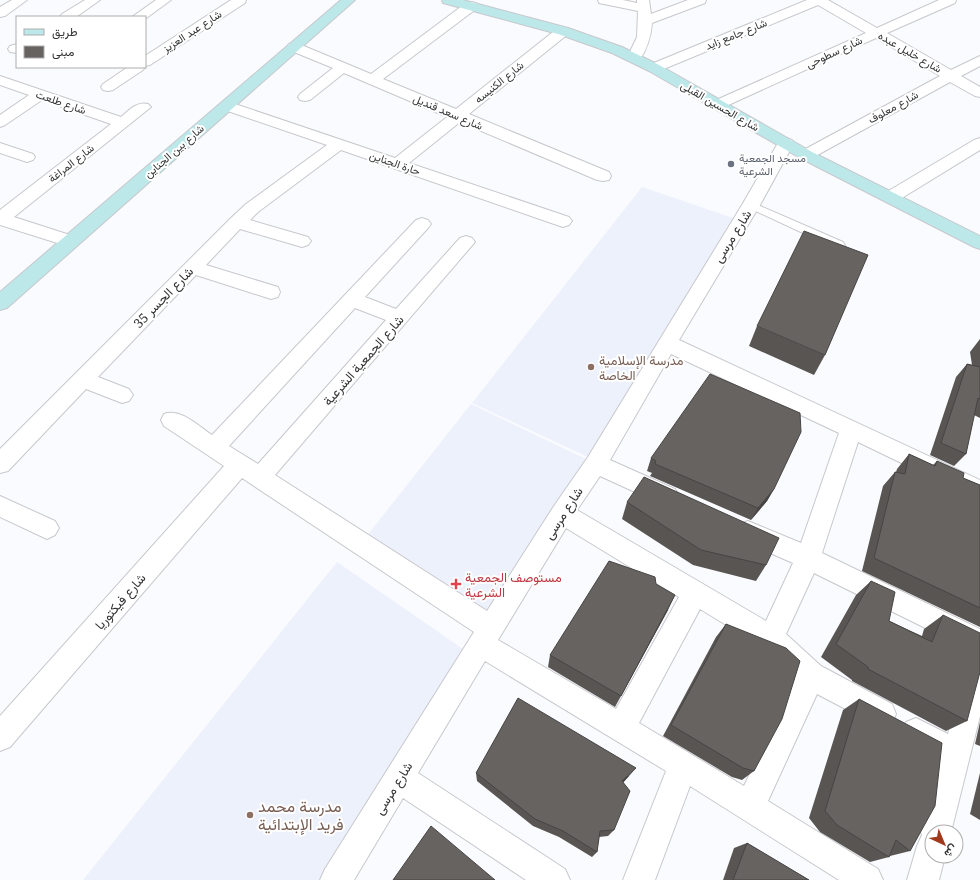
<svg xmlns="http://www.w3.org/2000/svg" width="980" height="880" font-family="'Noto Serif',Vazirmatn,serif">
	<style>
		.built { fill: #edf1fc }
		.lines { fill: none; stroke-linecap: round; stroke-linejoin: round }
		.lane-casing { stroke: #c7c8cc; stroke-width: 2 }
		.street-casing { stroke: #c7c8cc; stroke-width: 2 }
		.secondary-casing { stroke: #c7c8cc; stroke-width: 2 }
		.lane { fill: #fff; fill-rule: evenodd }
		.street { fill: #fff; fill-rule: evenodd }
		.secondary { fill: #bde8ea; fill-rule: evenodd }
		.wall { fill: #585553 }
		.shaded-wall { fill: #474544 }
		.building { fill: #666361; stroke: #474544 }
		.worship-dot { fill: #6b7280; stroke: #fff; stroke-width: 1.5 }
		.education-dot { fill: #8d6e63; stroke: #fff; stroke-width: 1.5 }
		.health-dot { fill: #e0444e; stroke: #fff; stroke-width: 1.5 }
		.labels { text-anchor: middle; stroke-width: 4; stroke-linejoin: round; paint-order: stroke }
		.far-street-label { font-size: 11px; fill: #323334; stroke: #fff }
		.far-worship-label { font-size: 11px; fill: #5b616d; stroke: #fff; text-anchor: start }
		.street-label { font-size: 13px; fill: #323334; stroke: #fff }
		.education-label { font-size: 13px; fill: #785e54; stroke: #fff; text-anchor: start }
		.health-label { font-size: 13px; fill: #be3a42; stroke: #fff; text-anchor: start }
		.near-education-label { font-size: 16px; fill: #785e54; stroke: #fff; text-anchor: start }
	</style>
	<rect width="100%" height="100%" fill="#fafbfe"/>
	<g class="built">
		<polygon points="642,187 739,220 592,459 472,403"/>
		<polygon points="471,404 590,461 489,621 362,542"/>
		<polygon points="337,562 463,649 319,880 83,880"/>
	</g>
	<g class="lines">
		<g class="lane-casing">
			<polygon id="lane" points="751,202 843,242 845,245 843,248 835,248 747,207 746,205 747,203"/>
		</g>
		<g class="street-casing">
			<g id="street">
				<polygon points="12,0 27,0 5,16 0,17 0,7"/>
				<polygon points="85,0 100,0 76,17 60,17 62,14"/>
				<polygon points="156,0 171,0 145,19 145,17 132,17"/>
				<polygon points="231,0 246,0 245,3 150,65 145,66 145,56"/>
				<path d="M598,0H623L637,3V0H649L651,14L688,0H706L705,3L652,23C651,37 647,49 639,61L634,62L629,61L627,58L637,37L638,11L599,3Z"/>
				<polygon points="807,0 828,0 877,28 939,0 956,0 955,3 887,33 951,70 980,56 980,66 961,76 980,87 980,97 975,96 950,82 812,158 806,160 800,158 798,155 800,152 940,76 876,38 724,107 719,109 714,107 711,104 714,101 866,33 818,5 659,71 654,72 649,71 647,68 649,65"/>
				<polygon points="471,2 476,3 477,6 476,9 383,79 456,109 558,28 568,28 570,31 568,34 469,114 609,172 611,176 609,180 603,181 597,180 460,122 409,163 569,217 572,221 569,225 563,227 557,225 341,150 258,212 250,220 308,237 311,241 308,245 302,247 240,229 206,265 278,287 280,292 278,297 271,299 196,275 98,377 129,389 133,395 129,401 122,403 86,389 8,471 0,473 0,449 231,218 246,204 327,145 222,109 219,106 222,103 227,101 232,103 395,158 447,117 344,73 310,100 305,101 300,100 298,97 300,94 333,68 289,50 287,47 289,44 294,43 299,44 371,74 466,3"/>
				<polygon points="17,44 17,53 10,52 8,49 10,46"/>
				<polygon points="128,67 145,67 143,70 113,90 108,91 103,90 101,87 103,84"/>
				<path d="M0,76L121,117C129,110 137,101 148,104L151,107L14,217L76,237L79,241L76,245L70,247L0,225V210L111,124L42,100L5,125L0,127V115L29,95L0,85Z"/>
				<path d="M786,138L792,140L794,143L760,205L679,340L980,480V501L858,442L822,553L980,629V716L951,832H932V856H945L939,880H907L917,846L922,835L921,832L940,761L906,742L902,732L906,722L916,718L948,734L967,663L971,654L974,652L814,573L786,634L821,666L892,704L896,714L892,724L882,728L817,694L768,801L878,869L883,880H839L690,786L655,880H623L666,771L485,661L418,773L565,869L570,880H526L403,798L354,880H320L325,869L474,632L242,478L10,747L0,751V716L224,466L164,426L161,420L164,414C181,408 198,426 212,435L416,220L422,218L428,220L431,224L428,228L365,297L396,309L460,238L466,236L472,238L475,242L275,475L487,611L554,506L588,457L742,205L778,143L780,140ZM355,308L386,320L258,464L229,446ZM671,354L839,433L801,543L748,521L740,524L736,532L740,540L793,563L766,621L577,510L600,476L659,503L667,506L675,503L679,496L675,489L610,460ZM566,528L679,597L616,709L498,640ZM700,609L762,647L795,679L744,786L639,723Z"/>
				<polygon points="980,138 980,150 897,201 891,202 885,201 883,197 885,193 974,140"/>
				<polygon points="0,143 33,154 35,157 33,160 27,162 0,153"/>
				<polygon points="0,496 55,521 59,528 55,535 47,539 0,517"/>
			</g>
		</g>
		<g class="secondary-casing">
			<g id="secondary">
				<polygon points="341,0 355,0 7,308 0,310 0,292"/>
				<polygon points="442,0 463,0 568,28 622,47 659,65 812,152 980,236 980,249 974,247 800,158 649,71 612,53 558,34 443,3"/>
			</g>
		</g>
		<use href="#lane" class="lane"/>
		<use href="#street" class="street"/>
		<use href="#secondary" class="secondary"/>
	</g>
	<g class="wall">
		<polygon points="757,326 825,355 814,375 749,346"/>
		<polygon points="980,339 980,418 974,415 966,454 954,466 930,455 956,377 967,364 972,365 970,352"/>
		<polygon points="909,454 933,465 937,461 963,478 980,485 980,627 862,571 883,486 895,472 896,472 897,469"/>
		<polygon points="651,458 774,489 767,501 751,520 650,476 652,473 647,471"/>
		<polygon points="627,502 766,565 756,581 693,565 622,519"/>
		<polygon points="871,581 889,621 922,636 924,629 943,615 967,721 946,731 852,681 852,680 821,657 856,595"/>
		<polygon points="656,584 668,610 615,707 548,667 550,655"/>
		<polygon points="726,624 754,771 742,780 732,777 663,736 716,637"/>
		<polygon points="859,699 910,851 890,856 889,857 870,862 820,832 809,818 843,710"/>
		<polygon points="980,722 980,746 975,744"/>
		<polygon points="476,773 629,776 623,783 614,830 608,836 599,837 597,852 592,857 559,837 533,826 477,781"/>
		<polygon points="980,773 980,820 970,814"/>
		<polygon points="747,843 809,880 723,880 734,848"/>
	</g>
	<g class="shaded-wall">
		<polygon points="774,489 767,501 751,520 758,508"/>
		<polygon points="675,595 668,610 615,707 621,696"/>
		<polygon points="636,768 629,776 616,789 622,781"/>
	</g>
	<g class="building">
		<polygon points="804,231 868,255 825,355 757,326"/>
		<polygon points="967,364 980,367 980,399 978,398 966,454 941,443"/>
		<polygon points="710,374 800,413 801,432 774,489 758,508 655,464 656,461 651,458"/>
		<polygon points="909,454 935,466 937,461 964,473 963,478 980,485 980,608 874,558 895,472 905,474"/>
		<polygon points="644,477 779,538 766,565 701,550 627,502"/>
		<polygon points="609,561 655,577 656,584 675,595 621,696 550,655"/>
		<polygon points="871,581 895,592 889,621 932,642 943,615 980,633 980,672 967,721 868,669 868,667 836,644"/>
		<polygon points="726,624 786,648 800,661 782,719 754,771 743,768 671,725"/>
		<polygon points="518,698 636,768 622,781 630,791 614,830 600,831 597,852 563,831 535,819 476,773"/>
		<polygon points="859,699 942,743 935,806 910,851 896,840 889,857 837,825 825,811"/>
		<polygon points="431,826 495,880 393,880"/>
		<polygon points="747,843 809,880 733,880"/>
	</g>
	<circle class="worship-dot" cx="731" cy="164" r="4"/>
	<g class="education-dot">
		<circle cx="591" cy="367" r="4"/>
		<circle cx="250" cy="815" r="4"/>
	</g>
	<path class="health-dot" d="M454 578h4v4h4v4h-4v4h-4v-4h-4v-4h4z"/>
	<g class="labels">
		<g class="far-street-label">
			<text transform="translate(192 31) rotate(-33)" y="4">شارع عبد العزيز</text>
			<text transform="translate(736 34) rotate(-22)" y="4">شارع جامع زايد</text>
			<text transform="translate(834 52) rotate(-25)" y="4">شارع سطوحى</text>
			<text transform="translate(910 52) rotate(30)" y="4">شارع خليل عبده</text>
			<text transform="translate(499 82) rotate(-39)" y="4">شارع الكنيسه</text>
			<text transform="translate(61 102) rotate(19)" y="4">شارع طلعت</text>
			<text transform="translate(720 106) rotate(30)" y="4">شارع الحسين القبلى</text>
			<text transform="translate(893 107) rotate(-29)" y="4">شارع معلوف</text>
			<text transform="translate(448 112) rotate(23)" y="4">شارع سعد قنديل</text>
			<text transform="translate(174 151) rotate(-41)" y="4">شارع بين الجناين</text>
			<text transform="translate(71 163) rotate(-38)" y="4">شارع المراغة</text>
			<text transform="translate(395 163) rotate(19)" y="4">حارة الجناين</text>
		</g>
		<g class="far-worship-label">
			<text x="739" y="162">مسجد الجمعية<tspan x="739" dy="13">الشرعية</tspan></text>
		</g>
		<g class="street-label">
			<text transform="translate(732 236) rotate(-58)" y="5">شارع مرسى</text>
			<text transform="translate(163 297) rotate(-46)" y="5">شارع الجسر 35</text>
			<text transform="translate(363 360) rotate(-49)" y="5">شارع الجمعية الشرعية</text>
			<text transform="translate(563 513) rotate(-57)" y="5">شارع مرسى</text>
			<text transform="translate(120 601) rotate(-49)" y="5">شارع فيكتوريا</text>
			<text transform="translate(393 788) rotate(-58)" y="5">شارع مرسى</text>
		</g>
		<g class="education-label">
			<text x="599" y="365">مدرسة الإسلامية<tspan x="599" dy="15">الخاصة</tspan></text>
		</g>
		<g class="health-label">
			<text x="465" y="582">مستوصف الجمعية<tspan x="465" dy="15">الشرعية</tspan></text>
		</g>
		<g class="near-education-label">
			<text x="258" y="812">مدرسة محمد<tspan x="258" dy="18">فريد الإبتدائية</tspan></text>
		</g>
	</g>
	<rect x="16" y="16" width="130" height="52" fill="#ffffff" stroke="#adadae"/>
	<rect x="24" y="29" width="20" height="6" fill="#bde8ea" stroke="#adadae"/>
	<text x="52" y="36" font-size="12" fill="#323334">طريق</text>
	<rect x="24" y="46" width="20" height="12" fill="#666361" stroke="#adadae"/>
	<text x="52" y="56" font-size="12" fill="#323334">مبنى</text>
	<g transform="translate(944 844) rotate(136)"><circle r="19" fill="#ffffff" stroke="#adadae"/>
	<path d="M0-3L7 15L0 10L-7 15Z" fill="#a0381c"/>
	<text y="-6" font-size="11" font-weight="bold" text-anchor="middle" fill="#323334">ش</text>
	</g>
</svg>
